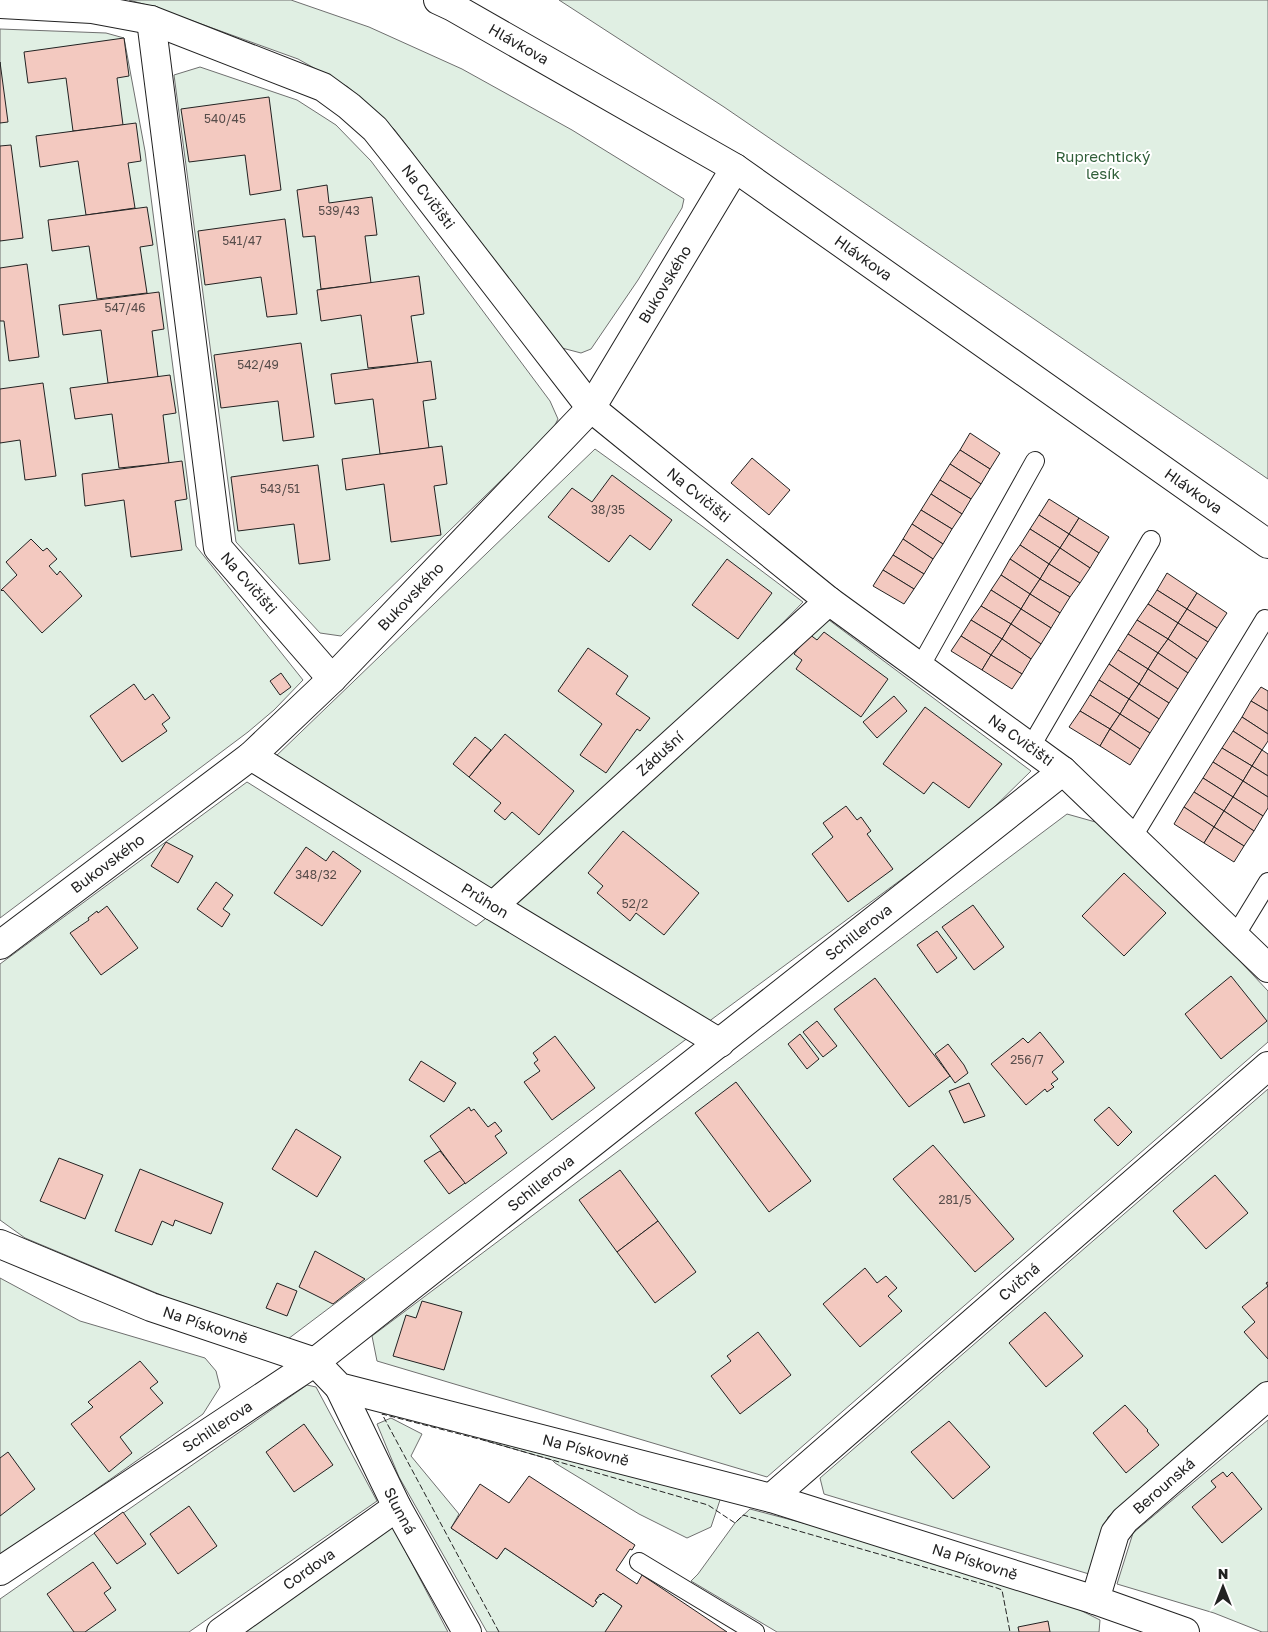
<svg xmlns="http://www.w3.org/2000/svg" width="1268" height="1632" font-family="'Golos Text',sans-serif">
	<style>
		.green { fill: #e0efe3; stroke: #6f6f6f }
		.building { fill: #f3c9c0; stroke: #222 }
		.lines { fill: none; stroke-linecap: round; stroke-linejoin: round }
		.lane-casing { stroke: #222; stroke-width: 20 }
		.street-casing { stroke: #222; stroke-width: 30 }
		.lane { stroke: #fff; stroke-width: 18 }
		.street { stroke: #fff; stroke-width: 28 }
		.fence { stroke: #222; stroke-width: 1; stroke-dasharray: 6 2.5; stroke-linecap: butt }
		.labels { text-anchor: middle; stroke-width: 4; stroke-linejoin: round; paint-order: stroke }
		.number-label { font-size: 12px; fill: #564c4a }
		.street-label { font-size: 15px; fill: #222; stroke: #fff }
		.park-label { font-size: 15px; fill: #2f5e38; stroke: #fff }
	</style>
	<rect width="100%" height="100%" fill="#fff"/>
	<g class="green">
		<polygon points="129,0 291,0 369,27 462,69 572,130 684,199 682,208 638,280 591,349 581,353 562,348 394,129 348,87 298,59 154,7"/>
		<polygon points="559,0 1268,0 1268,479 724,107"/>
		<polygon points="0,29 106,33 124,38 145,151 196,546 303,680 274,710 248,732 0,918"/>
		<polygon points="200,67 297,100 336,125 371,161 550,401 558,419 552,431 341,636 320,633 236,542 174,75"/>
		<polygon points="595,449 702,526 803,602 743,664 487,896 274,758"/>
		<polygon points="829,620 1031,771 978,823 704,1025 507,907 805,632"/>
		<polygon points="247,782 476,926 490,915 693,1034 284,1342 185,1305 25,1238 0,1220 0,964"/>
		<polygon points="1067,814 1099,823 1210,929 1268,991 1268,1042 767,1477 377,1361 372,1336"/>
		<polygon points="1268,1089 1268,1384 1108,1517 1089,1574 824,1494 820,1478"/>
		<polygon points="0,1278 80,1321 205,1358 216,1371 220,1387 203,1414 0,1557"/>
		<polygon points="307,1385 316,1387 377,1501 189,1632 0,1632 0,1599"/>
		<polygon points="391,1418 422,1434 411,1456 459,1514 451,1528 497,1559 505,1548 593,1607 595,1601 603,1593 622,1606 607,1632 487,1632 399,1477 377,1424"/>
		<polygon points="1268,1420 1268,1632 1262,1632 1214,1613 1117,1584 1133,1533"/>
		<polygon points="484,1432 721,1497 711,1527 687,1538 639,1514 555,1463 552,1460 483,1440"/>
		<polygon points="750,1509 822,1528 1074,1607 1100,1620 1099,1632 777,1632 691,1581 698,1574 735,1523"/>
		<polygon points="391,1524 448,1632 232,1632"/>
	</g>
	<g class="building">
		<polygon points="124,38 129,76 117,78 123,125 73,131 66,78 28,83 24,52"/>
		<polygon points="0,62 8,122 0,123"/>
		<polygon points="269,97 281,190 250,195 245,155 189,162 181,109"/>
		<polygon points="136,123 141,161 128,163 135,208 86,215 78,161 40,167 36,136"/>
		<polygon points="11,145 23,238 0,241 0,146"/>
		<polygon points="327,185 329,203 372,197 377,235 365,236 371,283 321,289 315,236 303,237 297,190"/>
		<polygon points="147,207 153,245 140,247 147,293 97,299 89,246 52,251 48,220"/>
		<polygon points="285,219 297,314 267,317 261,277 205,285 198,231"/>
		<polygon points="27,264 39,357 9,361 4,321 0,321 0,268"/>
		<polygon points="419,276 424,314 411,316 418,363 368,368 361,315 321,321 317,290"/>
		<polygon points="159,292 164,329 152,331 158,377 108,383 101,330 63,335 59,305"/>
		<polygon points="301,343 314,437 283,441 278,401 221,408 214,355"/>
		<polygon points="431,361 436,399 423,401 429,448 380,454 373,399 335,404 331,374"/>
		<polygon points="170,375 176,413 163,415 169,463 119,468 112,414 75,419 70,388"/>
		<polygon points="43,383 56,476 25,480 20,440 0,443 0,389"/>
		<polygon points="970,433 1000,453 990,469 960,450"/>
		<polygon points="442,446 447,484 434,486 441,535 391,542 384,484 346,490 342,459"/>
		<polygon points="960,450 990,469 981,484 950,464"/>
		<polygon points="752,458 790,490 769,515 731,483"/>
		<polygon points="182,461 187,499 175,501 182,550 131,557 124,500 85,506 82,474"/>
		<polygon points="950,464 981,484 971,499 940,480"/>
		<polygon points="318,465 330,560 299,564 294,524 238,531 231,477"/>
		<polygon points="612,475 672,520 650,550 630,535 609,562 548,517 572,488 592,502"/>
		<polygon points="940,480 971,499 962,514 931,494"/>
		<polygon points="931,494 962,514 952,529 921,510"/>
		<polygon points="1049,499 1079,518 1069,534 1039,515"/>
		<polygon points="921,510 952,529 943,544 912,524"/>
		<polygon points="1039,515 1069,534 1060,548 1030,529"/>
		<polygon points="1079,518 1109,537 1099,553 1069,534"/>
		<polygon points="912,524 943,544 933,559 903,539"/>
		<polygon points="1030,529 1060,548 1049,564 1020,545"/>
		<polygon points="1069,534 1099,553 1090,568 1060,548"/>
		<polygon points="31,539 43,551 47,548 57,559 49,566 57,575 60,571 82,596 42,633 3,590 2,591 1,590 17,575 6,562"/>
		<polygon points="903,539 933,559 924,574 893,555"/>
		<polygon points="1020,545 1049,564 1040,579 1010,559"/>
		<polygon points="1060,548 1090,568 1080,583 1049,564"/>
		<polygon points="893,555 924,574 914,589 883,570"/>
		<polygon points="727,559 772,593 738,639 692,605"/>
		<polygon points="1010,559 1040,579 1030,594 1001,575"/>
		<polygon points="1049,564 1080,583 1070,597 1040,579"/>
		<polygon points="883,570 914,589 904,604 873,586"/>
		<polygon points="1167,573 1197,593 1187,609 1157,590"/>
		<polygon points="1001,575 1030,594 1021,609 991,590"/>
		<polygon points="1040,579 1070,597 1060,613 1030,594"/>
		<polygon points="991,590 1021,609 1011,624 981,606"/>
		<polygon points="1157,590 1187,609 1178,623 1148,604"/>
		<polygon points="1197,593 1227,613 1217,628 1187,609"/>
		<polygon points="1030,594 1060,613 1051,628 1021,609"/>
		<polygon points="1148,604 1178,623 1168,639 1137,620"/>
		<polygon points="981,606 1011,624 1002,639 971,620"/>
		<polygon points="1021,609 1051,628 1041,644 1011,624"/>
		<polygon points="1187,609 1217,628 1208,642 1178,623"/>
		<polygon points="971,620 1002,639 991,655 961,636"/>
		<polygon points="1137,620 1168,639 1158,653 1128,634"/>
		<polygon points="1178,623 1208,642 1197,659 1168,639"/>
		<polygon points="1011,624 1041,644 1031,659 1002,639"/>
		<polygon points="824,632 888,679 861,717 796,669 802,660 794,654 809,634 817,640"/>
		<polygon points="1128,634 1158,653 1148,669 1118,650"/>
		<polygon points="961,636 991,655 982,670 951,651"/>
		<polygon points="1002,639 1031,659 1022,674 991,655"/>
		<polygon points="1168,639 1197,659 1188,673 1158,653"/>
		<polygon points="588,648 628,676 616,694 650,718 640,731 637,729 606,773 580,755 602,724 558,691"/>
		<polygon points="1118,650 1148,669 1139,684 1109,664"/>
		<polygon points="1158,653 1188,673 1178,689 1148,669"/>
		<polygon points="991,655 1022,674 1012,689 982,670"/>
		<polygon points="1109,664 1139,684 1129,699 1099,680"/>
		<polygon points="1148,669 1178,689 1169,703 1139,684"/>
		<polygon points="281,673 291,687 280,695 270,681"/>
		<polygon points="1099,680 1129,699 1120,714 1090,695"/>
		<polygon points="134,684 145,700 153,694 170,718 162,724 167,731 122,762 90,716"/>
		<polygon points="1139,684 1169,703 1159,719 1129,699"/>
		<polygon points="1261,687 1268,691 1268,711 1251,701"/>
		<polygon points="1090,695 1120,714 1110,729 1080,711"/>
		<polygon points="894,696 907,711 877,738 863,722"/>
		<polygon points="1129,699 1159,719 1150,733 1120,714"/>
		<polygon points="1251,701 1268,711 1268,734 1242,717"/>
		<polygon points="925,707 1002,764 969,808 933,782 924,794 883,764"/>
		<polygon points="1080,711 1110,729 1100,746 1069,727"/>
		<polygon points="1120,714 1150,733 1140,749 1110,729"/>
		<polygon points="1242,717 1268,734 1268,741 1262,750 1233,731"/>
		<polygon points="1110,729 1140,749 1130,765 1100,746"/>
		<polygon points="1233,731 1262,750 1252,766 1222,748"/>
		<polygon points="505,734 574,791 539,835 512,812 505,820 494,811 501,803 469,777"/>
		<polygon points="475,737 491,750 469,777 453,764"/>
		<polygon points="1222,748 1252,766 1243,781 1213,762"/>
		<polygon points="1262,750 1268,754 1268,776 1252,766"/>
		<polygon points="1213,762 1243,781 1233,797 1203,778"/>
		<polygon points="1252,766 1268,776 1268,797 1243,781"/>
		<polygon points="1203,778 1233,797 1224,811 1194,792"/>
		<polygon points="1243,781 1268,797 1268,808 1263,816 1233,797"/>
		<polygon points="1194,792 1224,811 1214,827 1184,807"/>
		<polygon points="1233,797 1263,816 1254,831 1224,811"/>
		<polygon points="846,806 857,820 861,817 871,831 867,834 893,869 848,902 812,854 833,837 823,823"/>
		<polygon points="1184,807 1214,827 1204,843 1174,824"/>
		<polygon points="1224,811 1254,831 1244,846 1214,827"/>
		<polygon points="1214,827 1244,846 1234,862 1204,843"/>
		<polygon points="623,831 699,893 664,935 636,913 630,921 597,893 603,886 588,873"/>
		<polygon points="166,842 193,856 178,883 151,866"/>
		<polygon points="306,847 326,861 333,851 361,871 322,926 274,893"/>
		<polygon points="1124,873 1166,913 1124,956 1082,916"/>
		<polygon points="216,882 233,895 223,909 230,914 222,927 197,909"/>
		<polygon points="973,905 1004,947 974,970 942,927"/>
		<polygon points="107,906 138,948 101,975 70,933 89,920 88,918 97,911 98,913"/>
		<polygon points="937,931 957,958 937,973 917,945"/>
		<polygon points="1231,976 1267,1021 1221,1059 1185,1014"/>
		<polygon points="875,978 950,1076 909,1107 834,1009"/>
		<polygon points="817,1021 837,1046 823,1057 803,1032"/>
		<polygon points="1040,1032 1064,1062 1052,1072 1058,1079 1051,1084 1054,1087 1047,1092 1045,1089 1026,1105 991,1064 1023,1038 1028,1043"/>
		<polygon points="800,1034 819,1059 807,1069 788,1044"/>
		<polygon points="555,1036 595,1088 552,1120 524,1082 540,1071 534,1063 538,1060 533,1053"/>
		<polygon points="948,1044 964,1065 968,1073 955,1083 935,1054"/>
		<polygon points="421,1061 456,1083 444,1102 409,1080"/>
		<polygon points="736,1082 811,1181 769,1212 695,1113"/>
		<polygon points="969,1083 985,1116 964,1123 949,1091"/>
		<polygon points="469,1107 471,1111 474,1109 488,1127 495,1122 502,1131 495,1136 507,1153 465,1184 430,1136"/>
		<polygon points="1109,1107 1132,1132 1118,1146 1094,1120"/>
		<polygon points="296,1129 341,1157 317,1197 272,1169"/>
		<polygon points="933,1145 1014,1239 975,1272 893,1179"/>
		<polygon points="440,1151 465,1183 449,1194 424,1161"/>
		<polygon points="59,1158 103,1175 85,1219 40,1201"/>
		<polygon points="140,1169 223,1203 211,1234 175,1220 173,1226 162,1221 152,1245 115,1231"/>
		<polygon points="620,1170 658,1221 617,1252 579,1200"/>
		<polygon points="1215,1175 1248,1213 1206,1249 1173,1211"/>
		<polygon points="658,1221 696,1272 655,1303 617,1252"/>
		<polygon points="315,1251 365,1279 333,1304 299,1287"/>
		<polygon points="865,1268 877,1283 886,1276 897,1288 888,1296 902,1311 860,1347 823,1304"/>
		<polygon points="1268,1282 1268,1359 1244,1332 1255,1322 1242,1307 1268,1286 1266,1283"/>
		<polygon points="277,1283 297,1291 287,1316 266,1308"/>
		<polygon points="422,1301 462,1312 444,1370 393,1356 406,1315 416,1318"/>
		<polygon points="1045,1312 1083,1356 1046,1387 1009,1343"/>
		<polygon points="758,1332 791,1375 740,1414 711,1376 731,1361 727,1356"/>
		<polygon points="140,1361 158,1382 150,1388 163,1403 120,1437 132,1453 109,1472 71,1424 93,1407 88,1402"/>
		<polygon points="1125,1405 1148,1430 1147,1431 1159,1445 1126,1473 1093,1433"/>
		<polygon points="949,1421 990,1467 953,1499 911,1452"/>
		<polygon points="304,1424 333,1465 294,1492 266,1452"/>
		<polygon points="8,1452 35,1489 0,1516 0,1458"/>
		<polygon points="1223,1472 1227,1477 1232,1472 1262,1509 1222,1543 1192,1507 1216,1487 1211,1481"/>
		<polygon points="529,1476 635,1545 632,1550 630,1549 616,1570 637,1584 642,1575 727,1632 605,1632 622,1606 603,1593 601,1595 600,1594 595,1601 597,1602 593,1607 505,1548 497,1559 451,1528 480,1484 509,1503"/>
		<polygon points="189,1506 217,1546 178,1574 150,1534"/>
		<polygon points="123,1512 146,1544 117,1564 94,1533"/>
		<polygon points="93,1562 111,1588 104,1593 116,1610 85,1632 74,1632 47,1594"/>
		<polygon points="1048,1621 1050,1632 1019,1632 1018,1627"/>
	</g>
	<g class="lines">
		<g class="lane-casing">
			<g id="lane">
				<polyline points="920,667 1035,461"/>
				<polyline points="1030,748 1151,540"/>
				<polyline points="1132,838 1265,619"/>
				<polyline points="1235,936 1268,882"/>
				<polyline points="639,1562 755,1632"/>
			</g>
		</g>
		<g class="street-casing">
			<g id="street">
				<path id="s1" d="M438,0L453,7L735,168L1268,544"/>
				<path id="s2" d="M0,4L92,9L151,20L323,87L349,106L375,129L398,158L591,408L829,601L1063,771L1268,968"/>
				<path id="s3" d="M151,20L218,548L332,679"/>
				<path id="s4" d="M251,756L493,906L720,1043"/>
				<path id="s5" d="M493,906L829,601"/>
				<path id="s6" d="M0,945L251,756L332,679L591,408L735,168"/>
				<path id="s7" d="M0,1244L151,1307L315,1362L339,1387L771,1498L1095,1600L1185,1632"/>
				<path id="s8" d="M339,1387L397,1507L467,1632"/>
				<path id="s9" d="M771,1498L1268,1066"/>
				<path id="s10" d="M0,1571L315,1362L1063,771"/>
				<path id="s11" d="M1095,1600L1115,1533L1125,1520L1268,1396"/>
				<path id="s12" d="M221,1632L397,1507"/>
			</g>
		</g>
		<use href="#lane" class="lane"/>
		<use href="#street" class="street"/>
		<polyline class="fence" points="499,1632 382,1414 483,1440 708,1505 735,1523 743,1515 997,1588 1002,1590 1010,1632"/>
	</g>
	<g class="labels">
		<g class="number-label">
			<text x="225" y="123">540/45</text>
			<text x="339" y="215">539/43</text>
			<text x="242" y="245">541/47</text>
			<text x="125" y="312">547/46</text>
			<text x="258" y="369">542/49</text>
			<text x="280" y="493">543/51</text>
			<text x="608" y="514">38/35</text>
			<text x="316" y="879">348/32</text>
			<text x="635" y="908">52/2</text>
			<text x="1027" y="1064">256/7</text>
			<text x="955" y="1204">281/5</text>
		</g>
		<g class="street-label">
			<text dy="5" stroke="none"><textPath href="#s1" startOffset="92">Hlávkova</textPath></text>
			<text dy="5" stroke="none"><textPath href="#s2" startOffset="490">Na Cvičišti</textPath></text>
			<text dy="5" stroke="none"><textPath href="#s1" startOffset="498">Hlávkova</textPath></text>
			<text dy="5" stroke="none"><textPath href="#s6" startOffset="945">Bukovského</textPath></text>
			<text dy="5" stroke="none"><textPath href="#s1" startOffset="902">Hlávkova</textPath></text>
			<text dy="5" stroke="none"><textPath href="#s2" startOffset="895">Na Cvičišti</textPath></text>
			<text dy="5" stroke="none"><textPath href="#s3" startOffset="579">Na Cvičišti</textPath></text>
			<text dy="5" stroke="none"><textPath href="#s6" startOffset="540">Bukovského</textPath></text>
			<text dy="5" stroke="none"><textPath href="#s2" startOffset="1300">Na Cvičišti</textPath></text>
			<text dy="5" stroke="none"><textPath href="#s5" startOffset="226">Zádušní</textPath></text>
			<text dy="5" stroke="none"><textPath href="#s6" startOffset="135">Bukovského</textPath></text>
			<text dy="5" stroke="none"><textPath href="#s4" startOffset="275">Průhon</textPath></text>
			<text dy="5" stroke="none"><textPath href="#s10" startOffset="1071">Schillerova</textPath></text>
			<text dy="5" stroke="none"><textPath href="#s10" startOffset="666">Schillerova</textPath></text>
			<text dy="5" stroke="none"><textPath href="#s9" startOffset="329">Cvičná</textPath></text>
			<text dy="5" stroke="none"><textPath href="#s7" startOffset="221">Na Pískovně</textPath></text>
			<text dy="5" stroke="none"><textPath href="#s10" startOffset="261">Schillerova</textPath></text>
			<text dy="5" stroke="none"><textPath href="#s7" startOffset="626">Na Pískovně</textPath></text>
			<text dy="5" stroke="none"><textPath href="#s11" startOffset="138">Berounská</textPath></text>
			<text dy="5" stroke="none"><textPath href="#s8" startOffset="138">Slunná</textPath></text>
			<text dy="5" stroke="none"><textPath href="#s7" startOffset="1031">Na Pískovně</textPath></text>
			<text dy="5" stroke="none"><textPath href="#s12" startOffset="108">Cordova</textPath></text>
		</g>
		<g class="park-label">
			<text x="1103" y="162">Ruprechtický<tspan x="1103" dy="17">lesík</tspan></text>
		</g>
	</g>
	<g transform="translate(1223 1587)" stroke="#ffffff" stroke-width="4" paint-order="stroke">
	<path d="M0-4L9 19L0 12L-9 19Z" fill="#222222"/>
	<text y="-8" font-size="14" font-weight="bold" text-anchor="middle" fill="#222222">N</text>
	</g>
</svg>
